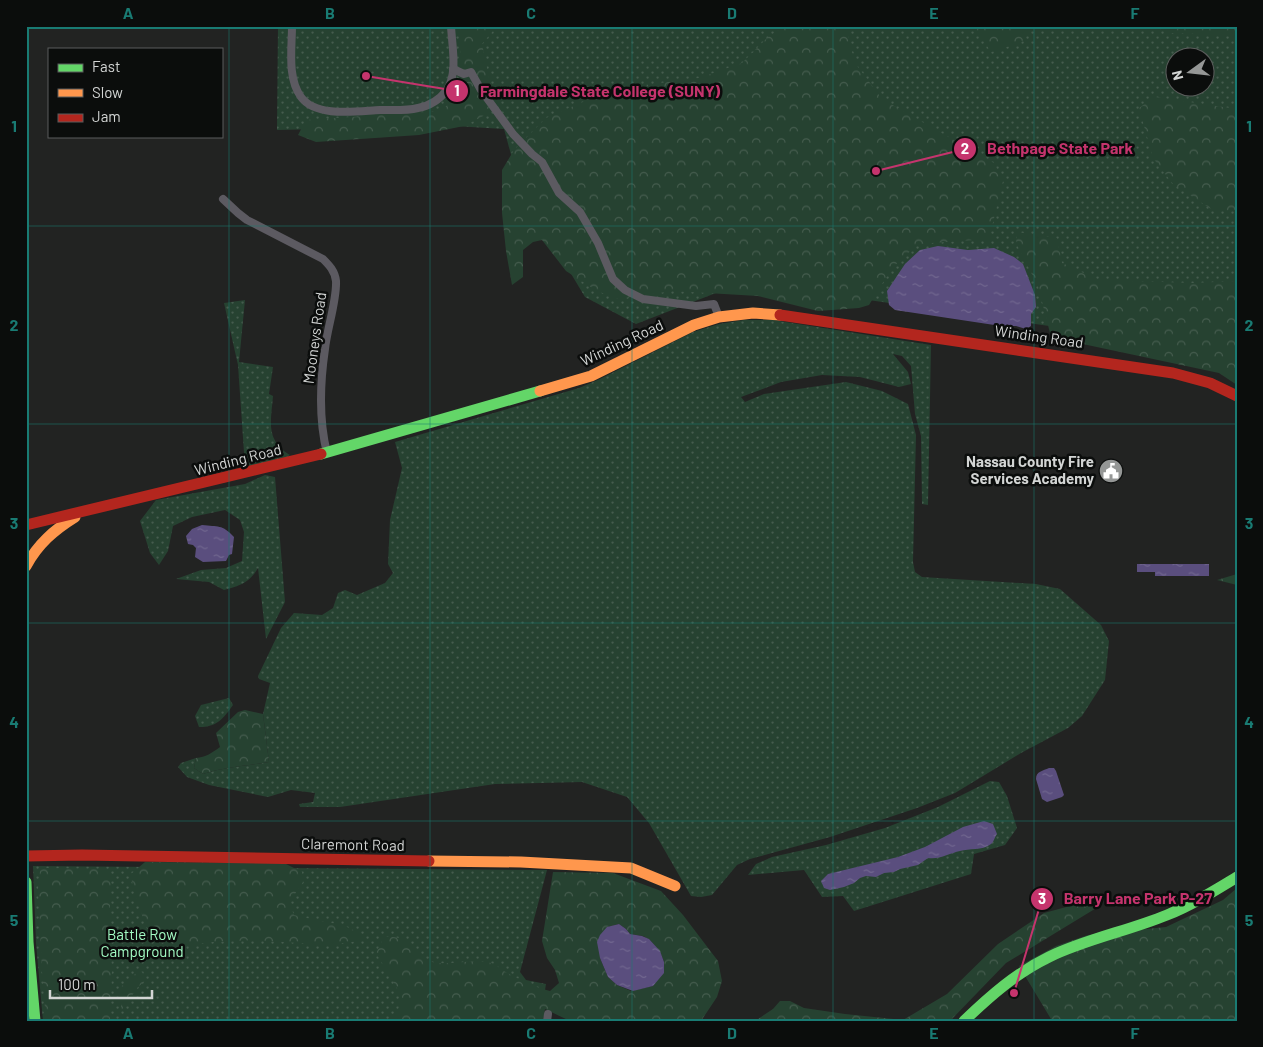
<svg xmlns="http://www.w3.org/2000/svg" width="1263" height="1047" font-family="Barlow,sans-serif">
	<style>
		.green { fill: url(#green-dots); fill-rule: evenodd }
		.forest { fill: url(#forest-crowns); fill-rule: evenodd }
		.water { fill: url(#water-ripples) }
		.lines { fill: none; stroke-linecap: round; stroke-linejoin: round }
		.street { stroke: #5c5a61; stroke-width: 8 }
		.fast { stroke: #63d668; stroke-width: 11 }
		.slow { stroke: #ff974d; stroke-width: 11 }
		.jam { stroke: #b3261e; stroke-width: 11 }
		.grid { fill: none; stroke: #197b73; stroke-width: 1; stroke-opacity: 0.55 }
		.labels { text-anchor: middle; stroke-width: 5; stroke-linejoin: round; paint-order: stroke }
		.street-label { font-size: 15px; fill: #d3d5d4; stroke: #0b0d0c }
		.poi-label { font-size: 15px; font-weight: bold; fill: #d3d5d4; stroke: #0b0d0c; text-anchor: end }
		.park-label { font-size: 15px; fill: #a3fcc4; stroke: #0b0d0c }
		.leader { fill: none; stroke: #c5346d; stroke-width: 2 }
		.callout-dot { fill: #c5346d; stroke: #0b0d0c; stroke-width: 2 }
		.mark-label { font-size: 15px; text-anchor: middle; font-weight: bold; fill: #fff }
		.callout-label { font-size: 16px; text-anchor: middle; font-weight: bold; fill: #c5346d; stroke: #0b0d0c; stroke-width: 5; stroke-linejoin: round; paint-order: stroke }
		.neatline { fill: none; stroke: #197b73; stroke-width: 2 }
		.grid-label { font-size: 16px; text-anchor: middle; font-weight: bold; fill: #197b73 }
	</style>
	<defs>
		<pattern id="green-dots" width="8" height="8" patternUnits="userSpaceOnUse" patternTransform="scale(1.25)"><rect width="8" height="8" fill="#264231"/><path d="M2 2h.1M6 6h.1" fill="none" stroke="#455c4e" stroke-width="1.8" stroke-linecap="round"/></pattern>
		<pattern id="forest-crowns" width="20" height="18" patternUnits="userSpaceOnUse" patternTransform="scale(1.25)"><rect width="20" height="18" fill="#264231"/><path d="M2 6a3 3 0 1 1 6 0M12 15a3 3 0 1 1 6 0" fill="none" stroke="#455c4e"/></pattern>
		<pattern id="water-ripples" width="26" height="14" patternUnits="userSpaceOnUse" patternTransform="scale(1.25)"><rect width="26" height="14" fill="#5a4e7e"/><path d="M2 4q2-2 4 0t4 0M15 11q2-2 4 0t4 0" fill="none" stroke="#71678f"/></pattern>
	</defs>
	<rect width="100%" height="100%" fill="#222322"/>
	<g class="green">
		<path d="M278,26H1237V362L1175,344L792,289L734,286L636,324L585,297L552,242L527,213L504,129L454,126L277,130ZM1176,58H1206V88H1176Z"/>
		<path d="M245,300L239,362L273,367L269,394L273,396C271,421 265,440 290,455L285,459L245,467L238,365L224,303Z"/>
		<path d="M744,320H773L931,345L928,505L922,504L921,436L915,414L911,366L902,356L893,354L908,372L911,384L899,387L860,377L822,375L781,382L741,397L745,402L764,394L846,382L882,391L908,404L916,435L913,562L915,572L922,577L1036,584L1060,589L1101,625L1109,641L1105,680L1082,716L1068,728L1021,753L955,793L917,808L830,837L750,859L737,865L712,895L701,897L691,896L649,823L627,797L582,782L495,784L340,807H300L299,804L313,802L315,793L291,790L268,797L209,785L187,777L178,767L181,763L196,758L194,768L203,774C225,767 247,766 269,762L263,714L270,683L259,679L258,676L281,628L294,613L322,615L333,608L338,593L345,590L357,595L385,583L393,573L388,564L390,520L402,468L395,442L579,388L600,379L693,332L719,324Z"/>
		<path d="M265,475L275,477L285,602L266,639L258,568C249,583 241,585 224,590L209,582L176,579L201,570L226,568L242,561L244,532L240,520L225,510L192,517L173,526L168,551L159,565L150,553L140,521L156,500L245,484Z"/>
		<path d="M229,698L233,705C223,719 217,727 199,727L195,716L201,705Z"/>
		<polygon points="990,781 999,782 1007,796 1017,828 1005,845 974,854 971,874 854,911 843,896 822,897 804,870 748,875 756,864 772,857 826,845 885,828 938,807"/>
		<polygon points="33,866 547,870 520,972 526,980 546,984 540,1021 43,1021 36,943"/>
	</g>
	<g class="forest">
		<polygon points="461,26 497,26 482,44 492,92 485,115 464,126 419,135 316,142 298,135 306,120 440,111 460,95"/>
		<polygon points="785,26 846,26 855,63 882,99 994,163 1003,181 989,239 918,244 892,268 869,305 859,308 818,311 758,296 673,291 618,299 597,291 566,271 542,240 533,242 523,250 523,277 512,285 506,251 502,213 502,170 514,150 546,118 592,98 645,85 699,78 742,63 768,37"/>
		<polygon points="974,26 1028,26 1022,42 991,52"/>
		<polygon points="1155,26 1237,26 1237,35 1167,33"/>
		<polygon points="1155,97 1237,109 1237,210 1214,211 1173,184 1153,158 1139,108"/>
		<polygon points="1017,232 1057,238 1062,263 1099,280 1193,283 1237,281 1237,385 1219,373 1078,343 1050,333 1038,286 1016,243"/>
		<polygon points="1237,574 1237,585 1217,580"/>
		<path d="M245,710L263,714L269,762C247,766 225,767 203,774L194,768L196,758C206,757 212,753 220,747L216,733L238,712Z"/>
		<polygon points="145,862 284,863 302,872 303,883 289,902 294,915 315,920 343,925 359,933 359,941 327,945 255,940 213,942 181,946 146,927 133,889 131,874"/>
		<polygon points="46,868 107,869 111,878 109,937 112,969 110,1021 46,1021 42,972 38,889 40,870"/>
		<path d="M553,872L613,873L661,891L683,915L718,961L722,981L717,997L701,1021H570L545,1009L543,1021H389L398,1010L402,997L376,953L384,937C414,935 407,953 429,961C444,967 473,958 491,963C495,964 500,968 504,971C518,979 534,987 550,991L559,983L555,970L547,958L542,941ZM619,924L626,929L630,934C634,935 639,935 643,936C652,939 662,954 664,962L653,986L631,991L617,985L608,977L600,958L607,927Z"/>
		<polygon points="1237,888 1237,1021 1048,1021 1051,1019 1019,966 1056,946 1088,935 1166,927 1223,900"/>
		<polygon points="1096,899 1098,907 1006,963 950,1021 790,1021 785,1019 785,1021 755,1021 773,1009 780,1001 790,1001 804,1008 845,1014 903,1020 947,994 998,944 1044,913"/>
		<polygon points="142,972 146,980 138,987 121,1011 121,987 135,974"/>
	</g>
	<g class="water">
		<polygon points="938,246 968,250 994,248 1014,257 1023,264 1035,295 1036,307 1031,314 1031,326 1026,329 1016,326 1001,326 895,310 889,305 887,291 905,264 920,250"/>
		<path d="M202,525C218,527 222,524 234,537L232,554L229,555L226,561L203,562L195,557L196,548L193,545L188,544L186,536L192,529Z"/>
		<polygon points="1137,564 1209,564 1209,576 1155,576 1155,572 1137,572"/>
		<path d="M1049,768H1054L1056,771L1064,795L1062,797L1047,802L1042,799L1036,779C1036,771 1043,771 1049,768Z"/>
		<path d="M984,821L993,824L997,834C994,838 994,842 991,844C982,851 969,848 960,851C950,853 939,860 928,858L918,865L900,869L894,872L884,873L876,877L866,876L860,878L854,883L844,887L830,890L824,888L821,881L828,874L898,857L925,847L963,827Z"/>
		<polygon points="619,924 626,929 630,934 642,936 649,939 660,951 664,962 664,973 653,986 633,991 617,985 608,977 600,958 597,942 600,935 607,927"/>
	</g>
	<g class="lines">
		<g class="street">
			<path d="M292,26C292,48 287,78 301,97C316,118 358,111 380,110C393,110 406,111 418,108C429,106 440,99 447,90C458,73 452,46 451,26"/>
			<polyline points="453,69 464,74 471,72 481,90 513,134 532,154 542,162 559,193 580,212 598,243 613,279 625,290 643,299 696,306 714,304 719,317"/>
			<path d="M223,199L238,213L247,220L323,259C329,265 335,271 336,281C337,300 327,329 325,349C320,383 319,421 327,453"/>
			<polyline points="547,1021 548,1014"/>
		</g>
		<g class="fast">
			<polyline points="321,454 540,391"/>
			<polyline points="26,882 28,942 35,1021"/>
			<path d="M964,1021C990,996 1016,973 1049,957C1086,939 1128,931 1167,915C1192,905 1214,891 1237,877"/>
		</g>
		<g class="slow">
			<polyline points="540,391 591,376 694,325 719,317 753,313 780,315"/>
			<path d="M26,566C38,544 54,530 75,517"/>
			<polyline points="429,861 521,862 631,868 675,886"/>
		</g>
		<g class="jam">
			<polyline points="780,315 1173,373 1210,383 1237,396"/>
			<polyline points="26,525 321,454"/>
			<polyline points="26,856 82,855 429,861"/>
		</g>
	</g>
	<path class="grid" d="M229,26V1021M430,26V1021M632,26V1021M833,26V1021M1034,26V1021M26,226H1237M26,424H1237M26,623H1237M26,821H1237"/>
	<defs>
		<g id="civic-disc" transform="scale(1.25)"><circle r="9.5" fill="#959796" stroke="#0b0d0c"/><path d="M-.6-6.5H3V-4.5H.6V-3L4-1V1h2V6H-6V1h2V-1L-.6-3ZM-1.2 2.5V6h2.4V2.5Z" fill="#fff"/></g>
	</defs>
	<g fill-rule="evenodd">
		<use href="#civic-disc" x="1111" y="471"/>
	</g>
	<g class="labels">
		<g class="street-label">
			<text transform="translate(1039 337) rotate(8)" y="5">Winding Road</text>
			<text transform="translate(315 338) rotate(-82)" y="5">Mooneys Road</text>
			<text transform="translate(622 343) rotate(-25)" y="5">Winding Road</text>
			<text transform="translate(238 460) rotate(-14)" y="5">Winding Road</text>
			<text transform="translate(353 845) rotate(1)" y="5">Claremont Road</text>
		</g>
		<g class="poi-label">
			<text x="1094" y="467">Nassau County Fire<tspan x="1094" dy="17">Services Academy</tspan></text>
		</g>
		<g class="park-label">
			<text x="142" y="940">Battle Row<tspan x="142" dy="17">Campground</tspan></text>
		</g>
	</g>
	<path class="leader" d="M366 76L457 91M876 171L965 149M1014 993L1042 899"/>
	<g class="callout-dot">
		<circle cx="366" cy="76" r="5"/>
		<circle cx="876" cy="171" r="5"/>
		<circle cx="1014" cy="993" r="5"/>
		<circle cx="457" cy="91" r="12"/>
		<circle cx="965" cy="149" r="12"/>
		<circle cx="1042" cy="899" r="12"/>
	</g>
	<g class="mark-label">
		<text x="457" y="96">1</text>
		<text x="965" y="154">2</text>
		<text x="1042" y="904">3</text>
	</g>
	<g class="callout-label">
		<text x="600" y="97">Farmingdale State College (SUNY)</text>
		<text x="1060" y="154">Bethpage State Park</text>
		<text x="1138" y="904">Barry Lane Park P-27</text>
	</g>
	<rect width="1263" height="1047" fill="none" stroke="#0b0d0c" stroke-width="55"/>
	<rect x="48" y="48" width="175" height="90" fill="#0b0d0c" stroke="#5b5d5c"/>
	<rect x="58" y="64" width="25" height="8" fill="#63d668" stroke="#5b5d5c"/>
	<text x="92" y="72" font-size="15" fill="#d3d5d4">Fast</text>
	<rect x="58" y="89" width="25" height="8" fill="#ff974d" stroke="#5b5d5c"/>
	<text x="92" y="98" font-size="15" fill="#d3d5d4">Slow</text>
	<rect x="58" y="114" width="25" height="8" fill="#b3261e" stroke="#5b5d5c"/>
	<text x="92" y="122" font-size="15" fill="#d3d5d4">Jam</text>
	<g transform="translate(1190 72) rotate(255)"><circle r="24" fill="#0b0d0c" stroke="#5b5d5c"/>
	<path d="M0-4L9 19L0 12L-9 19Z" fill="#959796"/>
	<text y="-8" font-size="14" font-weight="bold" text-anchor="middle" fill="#d3d5d4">N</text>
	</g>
	<path d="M50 990v8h102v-8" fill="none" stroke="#d3d5d4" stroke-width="2.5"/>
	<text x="58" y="990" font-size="15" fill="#d3d5d4" stroke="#0b0d0c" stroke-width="4" paint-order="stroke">100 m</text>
	<rect x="28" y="28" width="1208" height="992" class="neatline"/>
	<g class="grid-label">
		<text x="128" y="19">A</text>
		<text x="330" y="19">B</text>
		<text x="531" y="19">C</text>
		<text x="732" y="19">D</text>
		<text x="934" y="19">E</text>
		<text x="1135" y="19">F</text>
		<text x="14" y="132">1</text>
		<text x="1249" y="132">1</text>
		<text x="14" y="331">2</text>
		<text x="1249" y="331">2</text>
		<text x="14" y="529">3</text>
		<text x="1249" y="529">3</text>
		<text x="14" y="728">4</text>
		<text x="1249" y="728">4</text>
		<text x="14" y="926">5</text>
		<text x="1249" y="926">5</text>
		<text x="128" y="1039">A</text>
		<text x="330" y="1039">B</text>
		<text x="531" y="1039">C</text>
		<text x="732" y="1039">D</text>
		<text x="934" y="1039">E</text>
		<text x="1135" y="1039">F</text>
	</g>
</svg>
